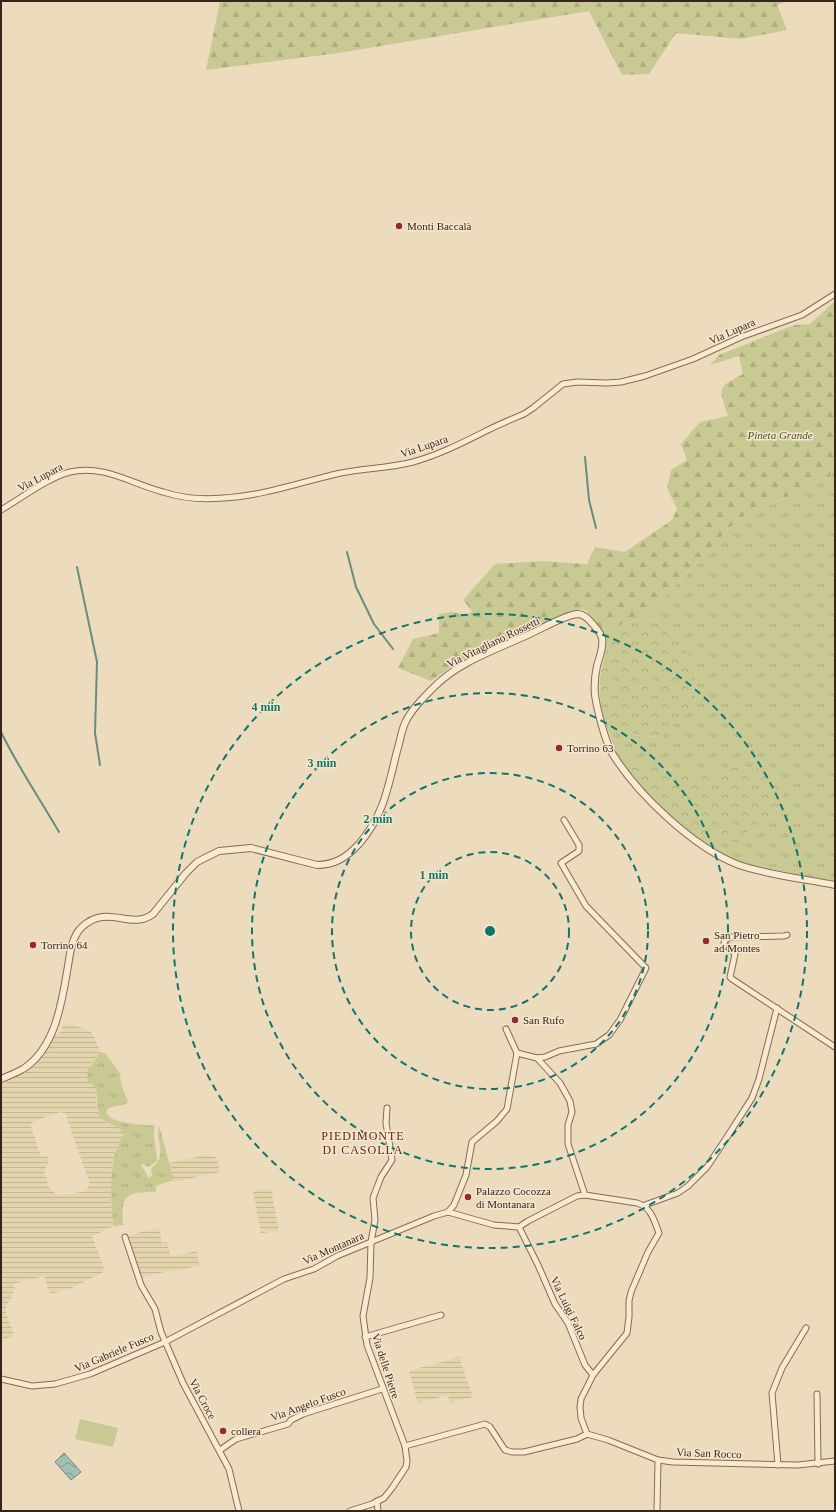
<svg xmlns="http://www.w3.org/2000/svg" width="836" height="1512" font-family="Georgia,serif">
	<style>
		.farmland { fill: url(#farmland-rules); fill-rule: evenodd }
		.grass { fill: url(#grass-tufts) }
		.forest { fill: url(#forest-firs) }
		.park { fill: url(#park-crowns) }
		.pitch { fill: #c9ca93 }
		.water { fill: url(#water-waves); stroke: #698c80 }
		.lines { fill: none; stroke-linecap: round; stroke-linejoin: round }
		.stream { stroke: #698c80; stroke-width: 2 }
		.minor-casing { stroke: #856b57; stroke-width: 7 }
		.tertiary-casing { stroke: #856b57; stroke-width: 8 }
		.minor { stroke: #f8e9d1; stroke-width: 5 }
		.tertiary { stroke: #f8e9d1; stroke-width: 6 }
		.ring { fill: none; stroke: #0f766e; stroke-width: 2; stroke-dasharray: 7 5 }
		.poi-dot { fill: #932833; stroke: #f5e6ce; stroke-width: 1.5 }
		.labels { text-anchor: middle; stroke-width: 3; stroke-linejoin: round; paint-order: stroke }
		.poi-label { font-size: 11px; fill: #35251c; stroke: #f5e6ce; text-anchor: start }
		.street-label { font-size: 11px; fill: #35251c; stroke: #f5e6ce }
		.park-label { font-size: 11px; font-style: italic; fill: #4a5123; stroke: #f5e6ce }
		.neighbourhood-label { font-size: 12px; letter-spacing: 1px; fill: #61241c; stroke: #f5e6ce }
		.centre { fill: #0f766e; stroke: #f5e6ce; stroke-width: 2 }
		.ring-label { font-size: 12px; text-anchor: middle; font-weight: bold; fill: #0f766e; stroke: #f5e6ce; stroke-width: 3; stroke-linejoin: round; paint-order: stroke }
	</style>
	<defs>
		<pattern id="farmland-rules" width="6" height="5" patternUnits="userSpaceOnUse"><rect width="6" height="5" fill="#e2d4ac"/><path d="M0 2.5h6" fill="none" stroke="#c2b693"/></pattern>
		<pattern id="grass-tufts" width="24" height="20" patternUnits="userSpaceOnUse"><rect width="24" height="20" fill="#c9ca93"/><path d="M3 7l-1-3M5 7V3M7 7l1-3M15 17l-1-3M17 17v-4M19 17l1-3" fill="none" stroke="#adad7e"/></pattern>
		<pattern id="forest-firs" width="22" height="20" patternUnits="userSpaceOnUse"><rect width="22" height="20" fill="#c9ca93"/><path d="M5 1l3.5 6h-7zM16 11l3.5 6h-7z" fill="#adad7e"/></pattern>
		<pattern id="park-crowns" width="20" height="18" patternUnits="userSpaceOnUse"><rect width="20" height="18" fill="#c9ca93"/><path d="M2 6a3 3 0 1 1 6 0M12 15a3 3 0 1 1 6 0" fill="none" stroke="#adad7e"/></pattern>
		<pattern id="water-waves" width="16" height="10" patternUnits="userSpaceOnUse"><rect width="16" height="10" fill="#a2bfb3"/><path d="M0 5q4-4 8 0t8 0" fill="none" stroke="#859b91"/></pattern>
	</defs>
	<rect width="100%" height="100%" fill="#eddbbe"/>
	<g class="farmland">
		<path d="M68,1023L90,1031L94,1036L100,1052L90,1066L92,1083L96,1087L97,1092L96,1101L97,1110L103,1121L117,1126L123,1131L124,1135L120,1141L113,1162L111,1205L114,1226L92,1236L105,1271L72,1288L50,1294L44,1276L13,1284L15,1289L5,1309L14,1336L1,1340V1085L25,1073L37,1063L55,1035L60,1034L63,1025ZM60,1112L65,1113L90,1184L86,1190L81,1192L58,1196L47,1185L48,1180L44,1173L49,1160L48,1157L46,1156H42L40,1154L31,1126L32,1123L38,1120Z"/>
		<polygon points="210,1154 211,1157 216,1156 220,1172 174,1182 170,1163"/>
		<polygon points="271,1189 279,1231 261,1233 253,1191"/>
		<polygon points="159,1228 162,1243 167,1242 171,1257 196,1251 200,1265 173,1272 172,1270 140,1278 126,1237 133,1234"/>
		<polygon points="459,1357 473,1397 450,1403 448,1395 418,1403 409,1371"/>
	</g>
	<g class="grass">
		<polygon points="835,466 835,882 746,864 725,855 691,833 694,831 701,836 744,837 746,832 767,827 767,822 783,801 782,787 777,777 771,774 757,769 734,766 726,770 692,773 687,773 678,769 664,770 659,765 627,764 624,766 616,752 605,722 613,718 616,720 618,725 638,736 657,737 664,728 695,699 697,691 695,672 685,647 680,639 665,630 658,620 644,619 738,519 788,496 804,485 829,477"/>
		<path d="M100,1052L105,1053L120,1073L121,1084L128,1102L126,1104L108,1108C107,1111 106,1112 108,1115C111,1123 147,1126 155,1125C152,1137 157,1148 157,1161L148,1167L143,1164L141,1166L145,1171L148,1178L152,1176L151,1168C169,1156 155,1143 159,1125L174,1180L156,1186V1192C126,1192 121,1194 123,1225L114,1226C110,1201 108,1155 124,1135C121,1123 103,1126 99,1114C94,1103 103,1087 88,1082L87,1072Z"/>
	</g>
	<g class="forest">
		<polygon points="220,1 788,1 777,5 787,30 741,39 676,33 649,74 622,75 589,11 339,53 206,70"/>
		<path d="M835,301V466L829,477L804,485L788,496L738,519L644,619C630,621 617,624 606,635L587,611L581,609L459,661L431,681L398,668L413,639L439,633V614L452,612L467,615L472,611L463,600L495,564L543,561L587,564L595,547L625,552L672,520L677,509L667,488L671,470L687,460L681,444L700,422L728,416C719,388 716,388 743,374L739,356L710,365L719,355L794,325L810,324Z"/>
	</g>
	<g class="park">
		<path d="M644,619L658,620L665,630L680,639L685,647L695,672L697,691L695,699L675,723L670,727L664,728V736L660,739C655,735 649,736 644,738L626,730L622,729L618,725L616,720L613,718L605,722C601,707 598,693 600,678C602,664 608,649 606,635C617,624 630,621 644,619Z"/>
		<path d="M631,760C641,760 649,765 659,765L664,770C672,771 680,767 687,773L726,770L734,766L757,769L764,771L777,777L782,787L784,797L782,798L783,801L767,822V827L746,832L743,842C726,841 708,842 694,831L691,833C666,814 643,790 624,766Z"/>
	</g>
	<polygon class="pitch" points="80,1419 118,1428 113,1447 75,1439"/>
	<polygon class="water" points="64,1453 81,1472 71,1480 55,1462"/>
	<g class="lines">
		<g class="stream">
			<polyline points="585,457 589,500 596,528"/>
			<polyline points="347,552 356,587 374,624 393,649"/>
			<polyline points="77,567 97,662 95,733 100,765"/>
			<path d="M1,732C18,767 40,799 59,832"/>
		</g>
		<g class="minor-casing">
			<g id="minor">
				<path d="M1,510C20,499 49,477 70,472C103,464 132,484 163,492C182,498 203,500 223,498C260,496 296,484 332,475C359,468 386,469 413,462C439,455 464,442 488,430C500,424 512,419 524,414L533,408L563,384L577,382L607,383L621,382L645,376L693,359L741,337L802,315L835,294"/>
				<polyline points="787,935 784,936 731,937 725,940 724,943 735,954 730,977 732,979 835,1047"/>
				<polyline points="506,1029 517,1053"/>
				<polyline points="517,1053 537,1058 545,1057 559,1051 596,1044 609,1035 620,1020 646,968 586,906 561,863 579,851 579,845 564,820"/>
				<polyline points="537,1058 560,1083 570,1101 572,1112 568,1125 568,1144 585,1195"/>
				<polyline points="645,1205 678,1193 688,1186 707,1167 727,1137 752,1098 759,1079 777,1008"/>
				<polyline points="448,1212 454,1205 466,1175 472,1142 497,1121 507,1109 517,1053"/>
				<path d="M519,1227L528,1221L577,1196L585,1195L637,1203C651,1207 654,1220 659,1233L648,1252L631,1292L629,1301V1317L627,1333L593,1375L581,1399L580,1407L581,1418L587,1434"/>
				<polyline points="519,1227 538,1265 555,1304 568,1323 585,1365 593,1375"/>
				<polyline points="125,1237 141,1285 155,1309 161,1332 183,1383 229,1469 239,1511"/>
				<polyline points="365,1337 441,1315"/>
				<polyline points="1,1379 32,1386 55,1384 90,1374 165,1342 284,1279 314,1269 337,1256 434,1216 448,1212 494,1225 519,1227"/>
				<polyline points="817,1394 818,1464"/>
				<polyline points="587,1434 608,1440 658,1460 673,1462 798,1465 835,1461"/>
				<polyline points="405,1446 485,1424 490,1427 505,1450 512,1452 524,1452 577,1439 587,1434"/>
				<polyline points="220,1450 236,1439 288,1424 291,1420 303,1414 382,1389"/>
				<polyline points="778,1465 772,1393 782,1368 806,1328"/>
				<polyline points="377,1501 378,1511"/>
				<polyline points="350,1511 372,1504 384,1498 392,1488 406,1467 407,1461 405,1446 367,1345 363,1316 370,1278 371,1242 375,1220 373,1198 381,1177 392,1160 386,1123 387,1108"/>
				<polyline points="657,1511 658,1460"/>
			</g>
		</g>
		<g class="tertiary-casing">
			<path id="tertiary" d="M1,1079C8,1076 16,1073 23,1069C56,1048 62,1001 68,966C70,953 72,936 82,927C108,903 130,931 153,914L186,873L197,862L219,851L251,848L317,865C335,865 347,857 359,844C384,815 388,787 397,751C400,742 401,732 405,723C411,710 423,698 433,688C459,661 498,649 532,633C545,627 563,616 577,614C582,614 585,616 588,619C593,624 600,631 602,638C604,647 599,658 597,666C595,675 594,685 595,695C597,709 605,741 612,753C637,794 694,848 739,865C768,875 805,879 835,885"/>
		</g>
		<use href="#minor" class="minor"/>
		<use href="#tertiary" class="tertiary"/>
	</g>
	<g class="ring">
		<circle cx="490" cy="931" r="79"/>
		<circle cx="490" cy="931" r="158"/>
		<circle cx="490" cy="931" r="238"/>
		<circle cx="490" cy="931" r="317"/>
	</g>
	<g class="poi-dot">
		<circle cx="399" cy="226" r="4"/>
		<circle cx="559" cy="748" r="4"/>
		<circle cx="706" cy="941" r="4"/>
		<circle cx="33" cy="945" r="4"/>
		<circle cx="515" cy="1020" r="4"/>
		<circle cx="468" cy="1197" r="4"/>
		<circle cx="223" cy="1431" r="4"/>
	</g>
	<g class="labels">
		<g class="poi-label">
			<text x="407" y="230">Monti Baccalà</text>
			<text x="567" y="752">Torrino 63</text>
			<text x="714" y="939">San Pietro<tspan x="714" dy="13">ad Montes</tspan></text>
			<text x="41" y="949">Torrino 64</text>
			<text x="523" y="1024">San Rufo</text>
			<text x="476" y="1195">Palazzo Cocozza<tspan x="476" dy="13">di Montanara</tspan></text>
			<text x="231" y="1435">collera</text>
		</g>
		<g class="street-label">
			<text transform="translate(732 331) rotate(-24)" y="4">Via Lupara</text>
			<text transform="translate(424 446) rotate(-19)" y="4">Via Lupara</text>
			<text transform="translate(40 477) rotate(-28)" y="4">Via Lupara</text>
			<text transform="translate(493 642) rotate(-26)" y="4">Via Vitagliano Rossetti</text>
			<text transform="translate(333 1248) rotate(-24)" y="4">Via Montanara</text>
			<text transform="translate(569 1308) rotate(64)" y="4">Via Luigi Falco</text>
			<text transform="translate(114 1352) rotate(-23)" y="4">Via Gabriele Fusco</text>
			<text transform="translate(386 1366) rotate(72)" y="4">Via delle Pietre</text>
			<text transform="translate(203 1399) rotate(62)" y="4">Via Croce</text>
			<text transform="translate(308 1404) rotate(-20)" y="4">Via Angelo Fusco</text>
			<text transform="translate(709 1453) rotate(2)" y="4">Via San Rocco</text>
		</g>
		<g class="park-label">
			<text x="780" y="439">Pineta Grande</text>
		</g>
		<g class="neighbourhood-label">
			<text x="363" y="1140">PIEDIMONTE<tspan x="363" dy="14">DI CASOLLA</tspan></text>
		</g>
	</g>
	<circle cx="490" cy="931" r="6" class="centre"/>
	<g class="ring-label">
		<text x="266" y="711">4 min</text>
		<text x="322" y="767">3 min</text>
		<text x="378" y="823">2 min</text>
		<text x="434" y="879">1 min</text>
	</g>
	<rect width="836" height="1512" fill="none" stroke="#35251c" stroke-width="4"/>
</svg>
